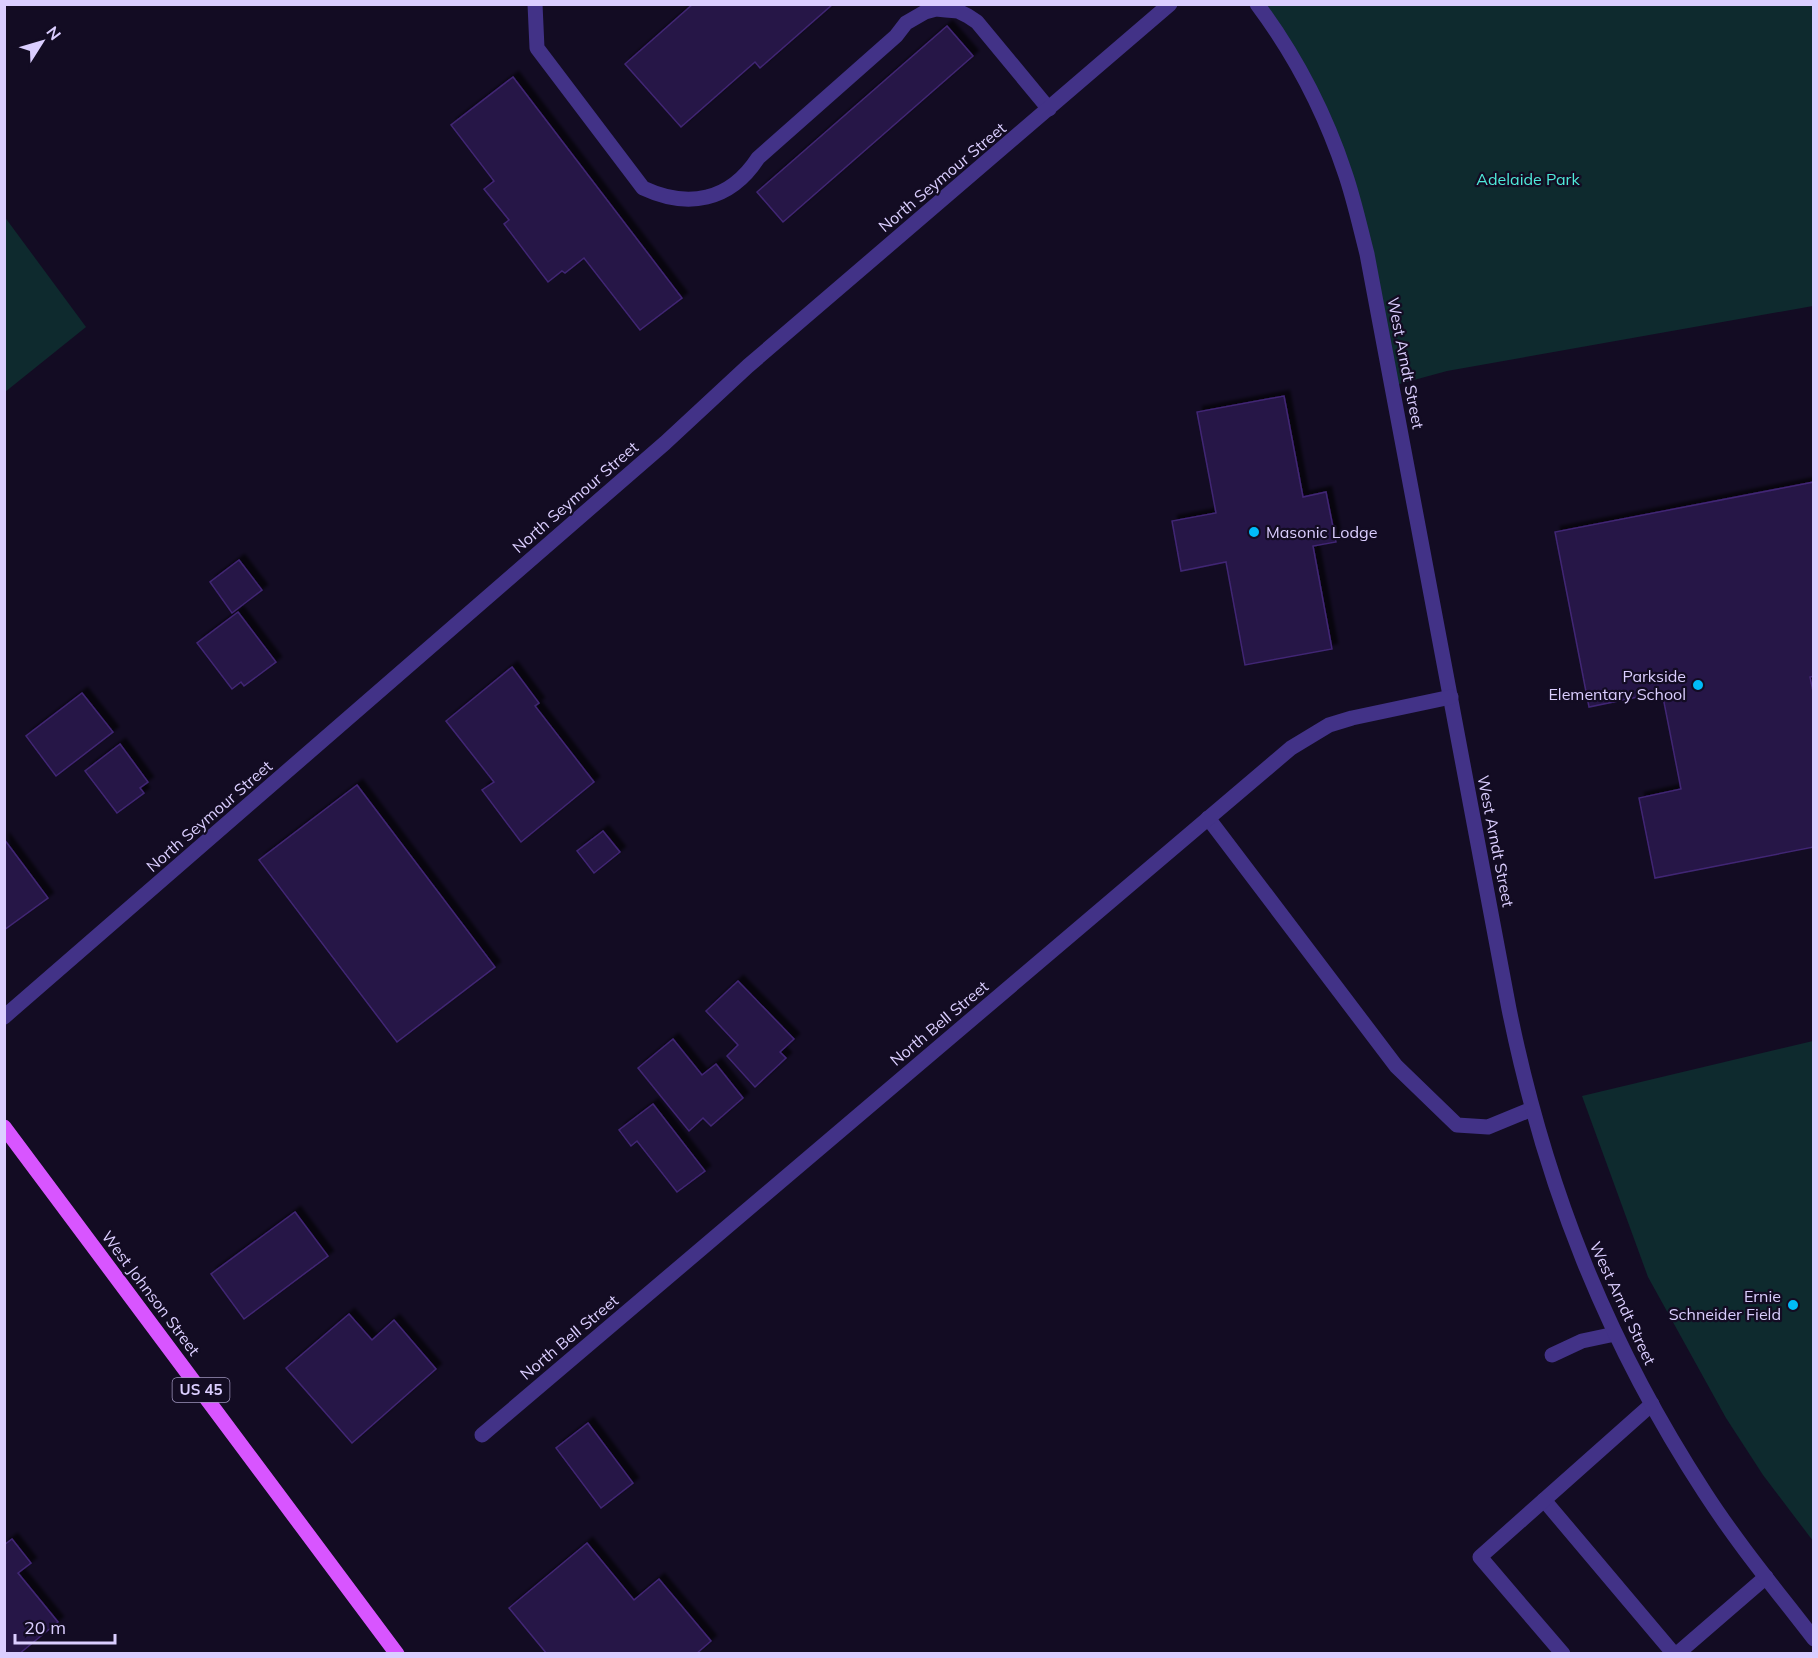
<svg xmlns="http://www.w3.org/2000/svg" width="1818" height="1658" font-family="Mulish,sans-serif">
	<style>
		.green { fill: #0e2a2e }
		.building { fill: #271646; stroke: #412674; stroke-width: 1.5; filter: url(#shadow) }
		.lines { fill: none; stroke-linecap: round; stroke-linejoin: round }
		.service { stroke: #423287; stroke-width: 15 }
		.minor { stroke: #423287; stroke-width: 15 }
		.primary { stroke: #d855ff; stroke-width: 15 }
		.poi-dot { fill: #00bbf9; stroke: #130c23; stroke-width: 2 }
		.labels { text-anchor: middle; stroke-width: 4.5; stroke-linejoin: round; paint-order: stroke }
		.shield { fill: #130c23; stroke: #9f94bd; stroke-width: 1.5 }
		.shield-label { font-size: 15px; font-weight: bold; fill: #dbceff }
		.street-label { font-size: 16px; fill: #dbceff; stroke: #130c23 }
		.park-label { font-size: 16px; fill: #4feada; stroke: #130c23 }
		.poi-label { font-size: 16px; fill: #dbceff; stroke: #130c23; text-anchor: end }
	</style>
	<defs>
		<filter id="shadow"><feDropShadow dx="5.5" dy="-5.5" stdDeviation="1.5" flood-color="#0009"/></filter>
	</defs>
	<rect width="100%" height="100%" fill="#130c23"/>
	<g class="green">
		<polygon points="1257,5 1813,5 1813,306 1447,371 1392,386 1367,254 1322,115"/>
		<polygon points="4,216 86,327 5,392 4,392"/>
		<polygon points="1813,1041 1814,1041 1813,1541 1763,1475 1726,1418 1648,1277 1582,1096"/>
	</g>
	<g class="building">
		<polygon points="693,4 833,4 760,68 755,62 681,127 625,64"/>
		<polygon points="947,26 973,56 783,222 757,192"/>
		<polygon points="513,77 682,298 640,330 584,258 565,273 562,271 548,282 504,224 509,220 484,189 494,181 451,125"/>
		<polygon points="1284,396 1303,497 1326,492 1336,542 1313,546 1332,649 1245,665 1226,562 1181,571 1172,521 1216,513 1197,412"/>
		<polygon points="1814,482 1814,676 1810,677 1814,696 1814,847 1655,878 1639,798 1681,789 1662,692 1589,707 1555,532"/>
		<polygon points="239,560 262,590 232,613 210,582"/>
		<polygon points="238,612 276,662 244,686 241,682 232,689 197,643"/>
		<polygon points="512,667 539,703 535,706 594,782 521,842 482,790 494,782 446,721"/>
		<polygon points="82,693 113,732 56,776 26,736"/>
		<polygon points="120,744 148,782 140,788 144,793 117,813 85,771"/>
		<polygon points="357,785 495,967 397,1042 259,860"/>
		<polygon points="603,831 620,852 594,873 577,851"/>
		<polygon points="4,839 48,898 4,930"/>
		<polygon points="738,981 794,1039 780,1052 786,1058 755,1087 727,1056 738,1045 706,1011"/>
		<polygon points="673,1039 702,1075 716,1064 743,1098 711,1126 703,1118 689,1131 638,1068"/>
		<polygon points="653,1104 705,1171 677,1192 637,1141 631,1146 619,1130"/>
		<polygon points="295,1212 328,1256 244,1319 211,1274"/>
		<polygon points="349,1314 372,1340 394,1320 436,1369 352,1443 286,1368"/>
		<polygon points="588,1423 633,1483 601,1508 556,1448"/>
		<polygon points="12,1539 31,1563 18,1573 58,1622 19,1654 4,1654 4,1545"/>
		<polygon points="587,1543 634,1600 659,1579 711,1641 696,1654 547,1654 509,1608"/>
	</g>
	<g class="lines">
		<g class="service">
			<path d="M535,4L537,48L643,188C688,209 730,201 758,158L896,36L906,23L925,12L936,9L946,10L958,11L968,16L977,22L1049,109"/>
			<polyline points="1208,818 1396,1066 1457,1125 1488,1127 1532,1109"/>
			<polyline points="1552,1355 1582,1341 1615,1334"/>
			<polyline points="1544,1500 1674,1654"/>
			<polyline points="1563,1654 1480,1557 1652,1404"/>
			<polyline points="1677,1654 1766,1577"/>
		</g>
		<g class="minor">
			<path d="M1257,4C1295,55 1325,113 1345,173C1354,199 1360,227 1367,254L1509,1009C1545,1186 1606,1341 1705,1493C1738,1544 1777,1591 1814,1639"/>
			<polyline points="4,1017 665,443 748,366 1170,4"/>
			<polyline points="482,1435 1291,748 1329,725 1352,718 1451,697"/>
		</g>
		<polyline class="primary" points="4,1127 397,1654"/>
	</g>
	<g class="poi-dot">
		<circle cx="1254" cy="532" r="6"/>
		<circle cx="1698" cy="685" r="6"/>
		<circle cx="1793" cy="1305" r="6"/>
	</g>
	<g class="labels">
		<rect class="shield" x="172.5" y="1378" width="57" height="24" rx="4.5"/>
		<g class="shield-label">
			<text x="201" y="1395">US 45</text>
		</g>
		<g class="street-label">
			<text transform="translate(942 177) rotate(-40)" y="6">North Seymour Street</text>
			<text transform="translate(1406 363) rotate(79)" y="6">West Arndt Street</text>
			<text transform="translate(575 497) rotate(-41)" y="6">North Seymour Street</text>
			<text transform="translate(209 816) rotate(-41)" y="6">North Seymour Street</text>
			<text transform="translate(1496 841) rotate(79)" y="6">West Arndt Street</text>
			<text transform="translate(939 1023) rotate(-40)" y="6">North Bell Street</text>
			<text transform="translate(151 1293) rotate(53)" y="6">West Johnson Street</text>
			<text transform="translate(1623 1303) rotate(65)" y="6">West Arndt Street</text>
			<text transform="translate(569 1337) rotate(-40)" y="6">North Bell Street</text>
		</g>
		<g class="park-label">
			<text x="1528" y="185">Adelaide Park</text>
		</g>
		<g class="poi-label">
			<text x="1266" y="538" text-anchor="start">Masonic Lodge</text>
			<text x="1686" y="682">Parkside<tspan x="1686" dy="18">Elementary School</tspan></text>
			<text x="1781" y="1302">Ernie<tspan x="1781" dy="18">Schneider Field</tspan></text>
		</g>
	</g>
	<rect width="1818" height="1658" fill="none" stroke="#dbceff" stroke-width="12"/>
	<g transform="translate(42 42) rotate(53)" stroke="#130c23" stroke-width="4.5" paint-order="stroke">
	<path d="M0-4.5L10 22L0 15L-10 22Z" fill="#dbceff"/>
	<text y="-9" font-size="16" font-weight="bold" text-anchor="middle" fill="#dbceff">N</text>
	</g>
	<path d="M15 1634v9h100v-9" fill="none" stroke="#dbceff" stroke-width="3"/>
	<text x="24" y="1634" font-size="18" fill="#dbceff" stroke="#130c23" stroke-width="4.5" paint-order="stroke">20 m</text>
</svg>
